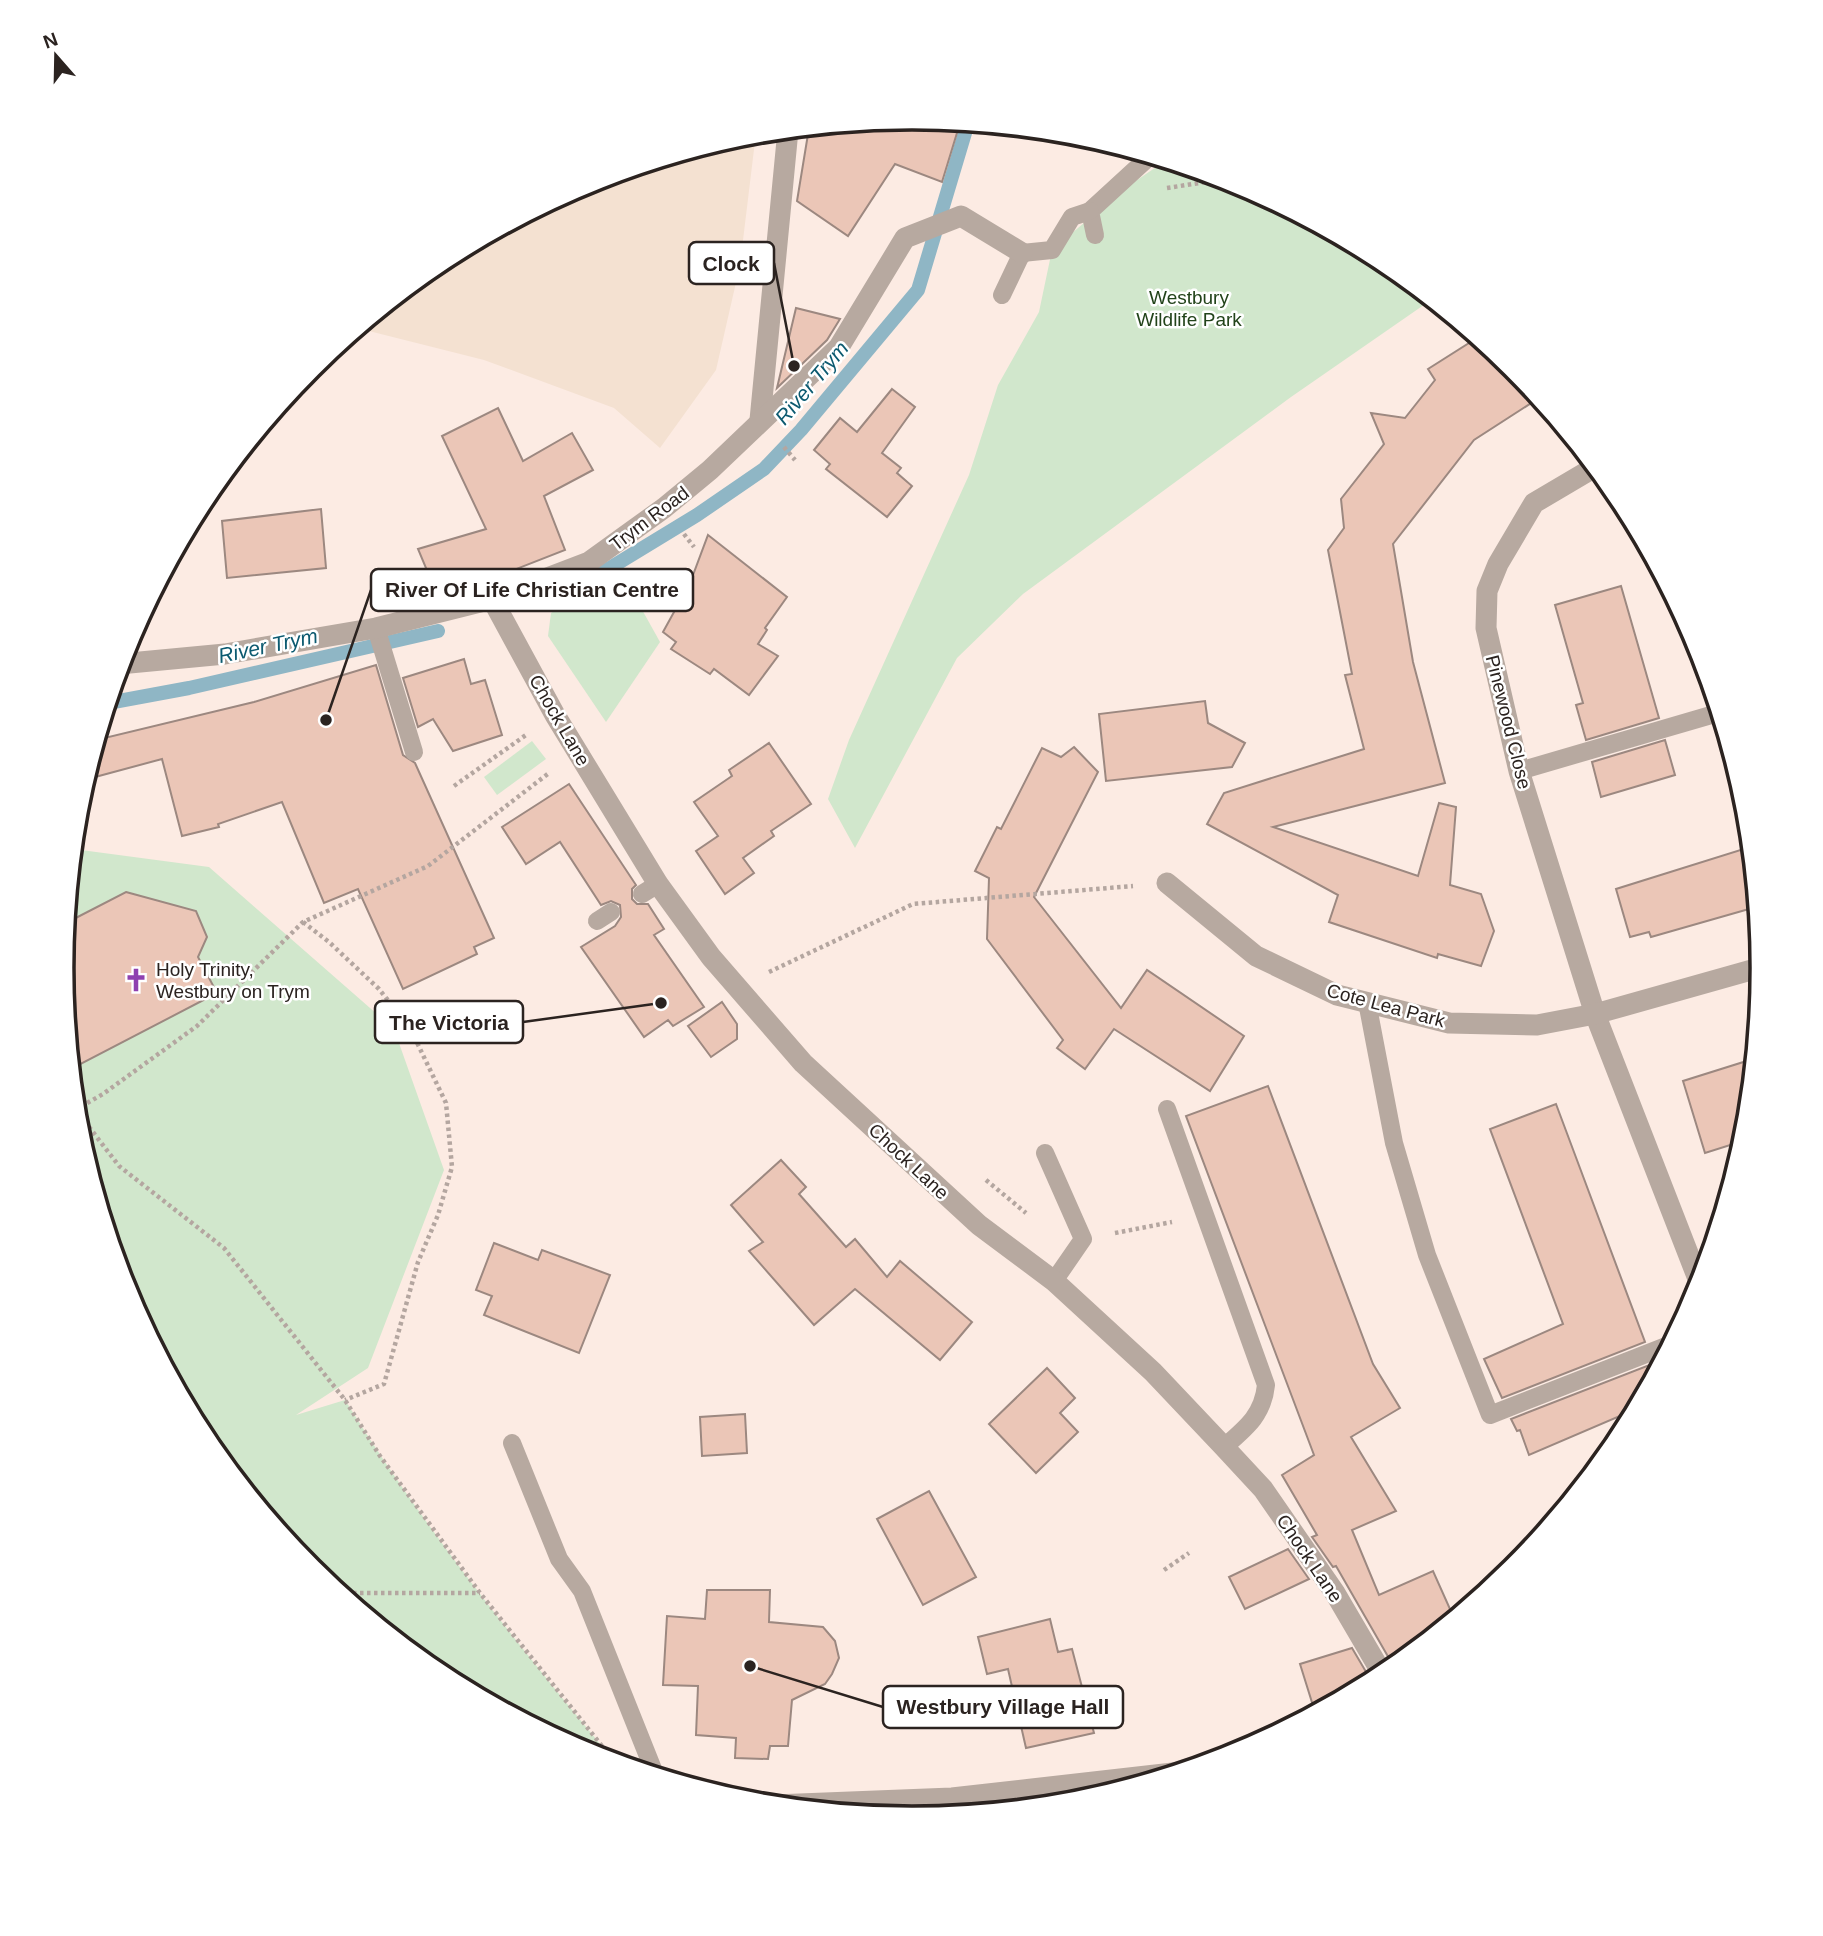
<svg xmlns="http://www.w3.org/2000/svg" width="1823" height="1936" font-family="Helvetica,sans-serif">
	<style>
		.education { fill: #f4e1d1 }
		.green { fill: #d1e7cc }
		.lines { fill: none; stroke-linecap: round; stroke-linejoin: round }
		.stream { stroke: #8fb6c5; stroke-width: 14 }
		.building { fill: #ebc6b7; stroke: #9c8880; stroke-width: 2 }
		.path { stroke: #b4a6a0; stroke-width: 4.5; stroke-dasharray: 3.5 3.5; stroke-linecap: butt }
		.lane { stroke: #b7a9a0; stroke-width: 18 }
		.street { stroke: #b7a9a0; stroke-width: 21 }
		.labels { text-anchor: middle; stroke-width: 5; stroke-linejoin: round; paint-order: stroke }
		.park-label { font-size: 19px; fill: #22431a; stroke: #fff }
		.street-label { font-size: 19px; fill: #2b2320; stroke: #fff }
		.poi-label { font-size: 19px; fill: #2b2320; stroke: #fff; text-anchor: start }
		.water-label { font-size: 21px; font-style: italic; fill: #0c5a70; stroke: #fff }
		.rim { fill: none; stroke: #2b2320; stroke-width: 3.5 }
		.leader { fill: none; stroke: #2b2320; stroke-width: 2.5 }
		.callout-dot { fill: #2b2320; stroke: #fff; stroke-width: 2.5 }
		.callout { fill: #fff; stroke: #2b2320; stroke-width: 2.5 }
		.callout-label { font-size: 21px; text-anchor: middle; font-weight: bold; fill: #2b2320 }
	</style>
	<rect width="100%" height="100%" fill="#fcebe3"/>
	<polygon class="education" points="756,133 740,265 716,370 660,448 614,408 484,360 357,328 439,261 586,182"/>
	<g class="green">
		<polygon points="1165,161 1237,183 1384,261 1431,300 1291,397 1023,594 957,658 855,848 828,799 849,740 969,475 998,385 1039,312 1052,250 1124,189"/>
		<polygon points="621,572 660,642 606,722 548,636 551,613"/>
		<polygon points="532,741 546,759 497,795 484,777"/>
		<path d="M81,850L209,867L394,1029L444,1170L368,1368L296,1415L345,1400C424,1528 519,1646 615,1762L586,1753L439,1675L310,1569L204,1440L126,1293L78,1133L61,968L72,855Z"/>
	</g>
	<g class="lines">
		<g class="stream">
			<polyline points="582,585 697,515 764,469 801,430 918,290 968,123"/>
			<polyline points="108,703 189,688 438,631"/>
		</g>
	</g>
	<g class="building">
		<polygon points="912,118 960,123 942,182 895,164 848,236 797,201 809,128"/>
		<polygon points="796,308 840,319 827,340 777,388"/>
		<polygon points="1477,338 1513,367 1539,398 1474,440 1393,544 1413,662 1445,783 1273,827 1418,876 1439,803 1456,807 1450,885 1481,894 1494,931 1481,966 1438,954 1437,958 1329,922 1338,895 1207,824 1224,793 1364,749 1345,675 1352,674 1328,550 1344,528 1341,499 1384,444 1371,413 1405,418 1435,380 1428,369"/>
		<polygon points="892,389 915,407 882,453 901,468 897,473 912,486 887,517 826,469 830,464 814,450 840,418 857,432"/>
		<polygon points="498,408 523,461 572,433 593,470 544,496 565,550 501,575 436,592 418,549 486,529 442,436"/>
		<polygon points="321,509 326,568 227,578 222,521"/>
		<polygon points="708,535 787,597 765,628 767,630 758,644 778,656 749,695 714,669 710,674 671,649 676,642 663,632 690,583"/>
		<polygon points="1621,586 1659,718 1586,740 1576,705 1583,703 1555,605"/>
		<polygon points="464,659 471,684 485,680 502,735 453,751 433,719 418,727 403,678"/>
		<polygon points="376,665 403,755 415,763 494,938 474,947 477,954 403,989 358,889 324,903 282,802 218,824 219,827 182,836 162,759 84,780 96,740 254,702"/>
		<polygon points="1205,701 1208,723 1245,743 1232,767 1106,781 1099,714"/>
		<polygon points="1665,740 1675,775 1601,797 1592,762"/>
		<polygon points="769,743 811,804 771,831 774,836 743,858 754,873 725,894 696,851 718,836 694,802 732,776 729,770"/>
		<polygon points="1074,747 1098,772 1034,897 1121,1008 1147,970 1244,1036 1210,1091 1114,1029 1085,1069 1057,1048 1063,1040 987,939 989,878 975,871 997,827 1001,829 1042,748 1061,757"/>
		<polygon points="569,784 636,885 632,889 632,899 637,904 648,904 664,929 654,935 704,1007 673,1026 668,1020 644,1037 581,947 615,926 621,917 620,905 611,901 601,905 560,842 526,864 502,827"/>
		<polygon points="1750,847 1756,907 1651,937 1649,932 1630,937 1616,889"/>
		<polygon points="126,892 196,911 207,937 198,957 217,993 71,1069 61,968 66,923"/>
		<polygon points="722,1002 737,1024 737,1039 711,1057 688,1026"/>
		<polygon points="1753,1059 1743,1141 1705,1153 1683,1081"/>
		<polygon points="1268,1086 1373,1364 1400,1408 1351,1437 1396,1511 1352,1530 1379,1595 1433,1571 1454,1618 1394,1667 1336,1566 1333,1567 1312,1537 1317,1535 1282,1475 1314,1455 1186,1116"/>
		<polygon points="1556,1104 1645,1342 1502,1398 1484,1359 1563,1324 1490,1129"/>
		<polygon points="781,1160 806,1187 799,1194 846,1247 855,1239 887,1277 900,1261 972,1322 940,1360 855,1289 814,1325 749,1251 763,1242 731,1205"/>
		<polygon points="494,1243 538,1260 542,1250 610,1275 579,1353 484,1315 492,1296 476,1290"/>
		<polygon points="1652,1364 1655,1372 1634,1410 1529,1455 1520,1430 1517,1431 1511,1419"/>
		<polygon points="1047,1368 1075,1398 1060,1413 1078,1432 1036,1473 989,1424"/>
		<polygon points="745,1414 747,1453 702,1456 700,1417"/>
		<polygon points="929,1491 976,1577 923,1605 877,1519"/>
		<polygon points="1288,1549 1309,1579 1245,1609 1229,1577"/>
		<polygon points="707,1590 770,1590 769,1622 823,1627 835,1641 839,1658 832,1674 825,1684 792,1700 788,1746 770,1746 768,1759 735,1758 736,1738 696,1735 698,1686 663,1685 667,1616 705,1619"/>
		<polygon points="1050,1619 1058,1652 1072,1649 1094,1733 1026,1748 1008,1669 987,1674 978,1637"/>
		<polygon points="1352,1648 1372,1682 1315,1712 1300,1664"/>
	</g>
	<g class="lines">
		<g class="path">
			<polyline points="1167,188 1225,179"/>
			<polyline points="784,447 795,460"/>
			<polyline points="684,534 694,547"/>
			<polyline points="454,786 526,735"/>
			<polyline points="303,922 329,942 379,989 410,1028 446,1103 452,1167 438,1215 418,1262 384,1384 345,1400"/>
			<polyline points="769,972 913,904 1133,886"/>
			<polyline points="75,1110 103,1094 197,1026 303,922 428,866 549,773"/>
			<polyline points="76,1110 119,1166 224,1248 345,1400 380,1456 480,1593 610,1756"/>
			<polyline points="986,1180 1026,1213"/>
			<polyline points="1115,1233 1172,1222"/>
			<polyline points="1164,1570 1189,1553"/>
			<polyline points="339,1593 480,1593"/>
		</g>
		<g class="lane">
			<polyline points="1095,235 1090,211 1150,156"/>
			<polyline points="1002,295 1022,253 1052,250 1072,217 1090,211"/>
			<polyline points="376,628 414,752"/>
			<polyline points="1519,771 1718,713"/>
			<polyline points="642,894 658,884"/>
			<polyline points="597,921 611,912"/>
			<polyline points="1367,1002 1394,1143 1427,1255 1490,1415 1669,1345"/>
			<path d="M1167,1109L1266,1385C1263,1415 1246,1428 1224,1447"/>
			<polyline points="1045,1153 1083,1239 1054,1281"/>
			<polyline points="512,1443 559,1559 582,1591 655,1774"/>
		</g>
		<g class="street">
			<polyline points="760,420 788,130"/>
			<polyline points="1595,467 1534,503 1498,564 1487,591 1486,628 1519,771 1595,1014 1700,1284"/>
			<polyline points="492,599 555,715 658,884 711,957 803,1063 979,1225 1054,1281 1153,1372 1224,1447 1263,1489 1335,1593 1383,1675"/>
			<polyline points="119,664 225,654 376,628 492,599 589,562 664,508 710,470 839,347 905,238 961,216 1022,253"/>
			<polyline points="1167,883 1256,956 1337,995 1449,1023 1537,1025 1595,1014 1762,967"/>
			<polyline points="774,1805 952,1798 1173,1773"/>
		</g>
	</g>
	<defs>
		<g id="church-bare" transform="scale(1.89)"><path d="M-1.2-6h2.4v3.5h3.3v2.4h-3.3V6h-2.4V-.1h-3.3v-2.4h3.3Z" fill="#8e40b0" stroke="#fff" stroke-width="2.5" paint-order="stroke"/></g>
	</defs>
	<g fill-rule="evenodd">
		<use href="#church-bare" x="136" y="980"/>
	</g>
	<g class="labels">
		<g class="park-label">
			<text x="1189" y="304">Westbury<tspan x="1189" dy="22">Wildlife Park</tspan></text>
		</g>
		<g class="street-label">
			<text transform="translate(649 518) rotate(-37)" y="7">Trym Road</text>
			<text transform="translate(560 720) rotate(60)" y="7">Chock Lane</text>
			<text transform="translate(1509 722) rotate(76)" y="7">Pinewood Close</text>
			<text transform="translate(1386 1005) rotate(15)" y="7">Cote Lea Park</text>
			<text transform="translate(909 1161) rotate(43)" y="7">Chock Lane</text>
			<text transform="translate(1310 1558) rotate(56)" y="7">Chock Lane</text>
		</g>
		<g class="poi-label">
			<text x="156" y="976">Holy Trinity,<tspan x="156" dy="22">Westbury on Trym</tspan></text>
		</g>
		<g class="water-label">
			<text transform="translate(812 383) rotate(-50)" y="7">River Trym</text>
			<text transform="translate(268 646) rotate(-12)" y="7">River Trym</text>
		</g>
	</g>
	<path d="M0 0H1823V1936H0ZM74 968a838 838 0 1 1 1676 0a838 838 0 1 1-1676 0Z" fill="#fff" fill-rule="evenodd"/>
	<path class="rim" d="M74 968a838 838 0 1 1 1676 0a838 838 0 1 1-1676 0Z"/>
	<path class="leader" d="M794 366L774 263M326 720L371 590M661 1003L523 1022M750 1666L883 1707"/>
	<g class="callout-dot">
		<circle cx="794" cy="366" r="7"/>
		<circle cx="326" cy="720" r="7"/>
		<circle cx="661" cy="1003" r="7"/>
		<circle cx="750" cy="1666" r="7"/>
	</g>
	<g class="callout">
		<rect x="689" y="242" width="85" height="42" rx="7"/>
		<rect x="371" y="569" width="322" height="42" rx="7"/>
		<rect x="375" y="1001" width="148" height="42" rx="7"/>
		<rect x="883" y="1686" width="240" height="42" rx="7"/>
	</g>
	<g class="callout-label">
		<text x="731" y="271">Clock</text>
		<text x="532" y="597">River Of Life Christian Centre</text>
		<text x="449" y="1030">The Victoria</text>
		<text x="1003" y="1714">Westbury Village Hall</text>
	</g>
	<g transform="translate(56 56) rotate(340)" stroke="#ffffff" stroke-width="5" paint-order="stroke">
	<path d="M0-5L12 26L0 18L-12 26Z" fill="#2b2320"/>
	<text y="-10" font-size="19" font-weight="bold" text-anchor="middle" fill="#2b2320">N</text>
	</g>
</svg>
